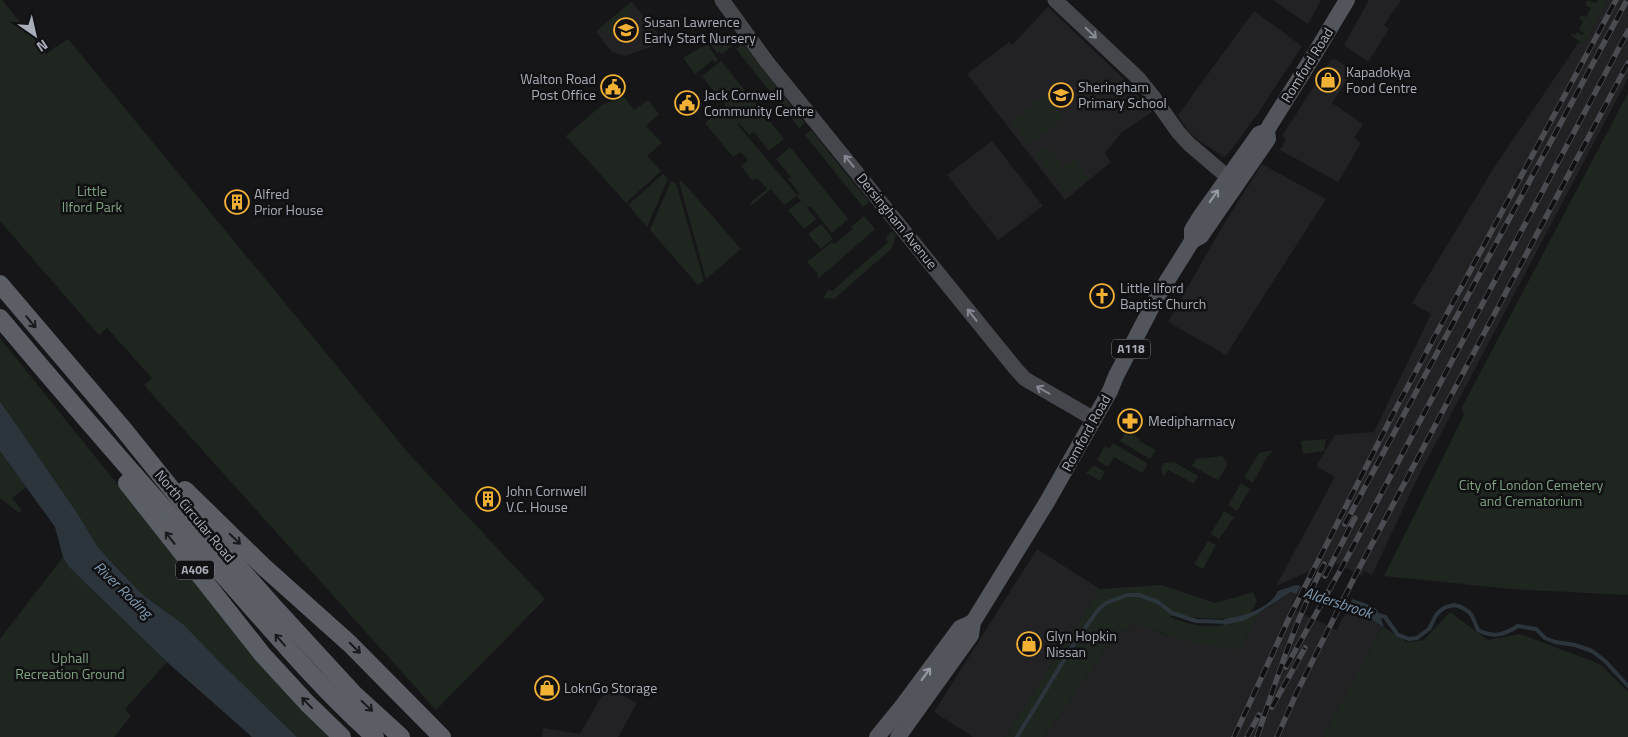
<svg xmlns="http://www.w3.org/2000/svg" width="1628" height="737" font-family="'Titillium Web',sans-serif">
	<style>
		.built { fill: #222225 }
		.green { fill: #1e261f }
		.water { fill: #2c353c }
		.pier { fill: #161618 }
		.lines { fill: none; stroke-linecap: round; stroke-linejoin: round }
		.stream { stroke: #2c353c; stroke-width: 4 }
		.secondary { stroke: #45474d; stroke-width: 15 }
		.primary { stroke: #53555c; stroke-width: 16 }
		.trunk { stroke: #5b5e65; stroke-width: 18 }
		.rail-casing { stroke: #4a4c52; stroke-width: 5.5 }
		.rail { stroke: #111113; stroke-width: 4; stroke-dasharray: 11; stroke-linecap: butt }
		.oneway { stroke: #858993 }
		.oneway2 { stroke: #979ba6 }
		.oneway3 { stroke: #18191b }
		.labels { text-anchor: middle; stroke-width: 5; stroke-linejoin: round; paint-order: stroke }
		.shield { fill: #111113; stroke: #7b7e86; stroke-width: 1 }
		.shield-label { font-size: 12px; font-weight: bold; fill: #a8adb8 }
		.poi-label { font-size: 14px; fill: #a8adb8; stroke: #111113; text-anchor: start }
		.street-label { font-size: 14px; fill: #a8adb8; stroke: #111113 }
		.park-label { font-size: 14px; fill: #7fa381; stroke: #111113 }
		.water-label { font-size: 15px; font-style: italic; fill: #7f9bb3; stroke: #111113 }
	</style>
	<rect width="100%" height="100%" fill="#161618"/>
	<g class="built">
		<polygon points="1273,0 1321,0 1308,24"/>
		<polygon points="1369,0 1401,0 1384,25 1389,29 1368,62 1344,45"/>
		<polygon points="1608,0 1628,0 1628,78 1417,479 1372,575 1364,571 1362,576 1332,561 1276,586 1335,477 1316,466 1335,435 1374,432 1431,314 1412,303 1495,166 1579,42 1584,44"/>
		<polygon points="632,2 665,42 625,56 612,52 596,32"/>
		<polygon points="1048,7 1123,78 1152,112 1121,133 1105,153 1111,162 1065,200 967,74 1009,42 1012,45"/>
		<polygon points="1254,11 1302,46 1259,112 1232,149 1224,157 1198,140 1187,130 1178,115"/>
		<polygon points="1335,59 1353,71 1332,103 1363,124 1354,138 1361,143 1338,182 1280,150 1286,139 1282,136 1331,60"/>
		<polygon points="992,141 1043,206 998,240 947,175"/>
		<polygon points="1262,164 1326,199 1226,355 1168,322 1222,227"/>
		<polygon points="1037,549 1100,589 1005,737 973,737 934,712"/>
		<polygon points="1291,592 1297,593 1290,608 1337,630 1347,610 1367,615 1384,627 1379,632 1323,737 1044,737 1115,636 1134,624 1145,626 1163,634 1185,640 1238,650 1261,612"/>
		<polygon points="607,687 637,703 618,737 542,737 543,728 580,734"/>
	</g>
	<g class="green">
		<polygon points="0,0 2,0 46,54 68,39 409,454 545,599 436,710 144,385 152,378 107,328 99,335 0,221"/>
		<polygon points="1588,0 1596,3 1598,0 1608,0 1584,45 1571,35 1572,34 1575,35 1577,32 1583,35 1584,33 1579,30 1583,21 1579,19 1581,15 1586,17 1591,8 1585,5"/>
		<polygon points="631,2 634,8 628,12 636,23 625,32 621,28 611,36 606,30 602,32 599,29"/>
		<polygon points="722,35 737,36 740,40 722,54 719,51 717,53 709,42"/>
		<polygon points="743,43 805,123 799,128 736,49"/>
		<polygon points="707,44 718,60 716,63 713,60 695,74 683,58"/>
		<polygon points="721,61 784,139 769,151 754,132 749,135 739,123 737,124 797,195 799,193 788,179 791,177 776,159 790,147 848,219 832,233 810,206 807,208 816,219 804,229 788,210 801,201 797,196 784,205 771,189 752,205 750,203 767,189 757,178 753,181 741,166 748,160 741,152 733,157 705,123 723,108 726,111 728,109 702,76"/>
		<polygon points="1628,93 1628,595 1511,589 1384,576 1464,415 1462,407"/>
		<polygon points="1046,94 1064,118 1029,145 1011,122"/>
		<polygon points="624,97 634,110 648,100 659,114 646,126 662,143 647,156 661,171 626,203 566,136 602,105"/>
		<polygon points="811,130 869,202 863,207 805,135"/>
		<polygon points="1047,146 1063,167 1074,159 1089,178 1067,195 1034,153"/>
		<polygon points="663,174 668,179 647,227 628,205"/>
		<polygon points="681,180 741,249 706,279 679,182"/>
		<polygon points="671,181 676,183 704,281 698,285 650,230"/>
		<polygon points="864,216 875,229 819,278 817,276 818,274 807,262 832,242 834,244 853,229 851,227"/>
		<polygon points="821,224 833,239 821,249 808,234"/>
		<polygon points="890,232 893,232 896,235 892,248 834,299 823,298 829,289 832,291 888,242 886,239"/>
		<polygon points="0,338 174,555 338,737 297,737 221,663 183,624 143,595 97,546 0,400"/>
		<polygon points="1125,433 1129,436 1131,434 1140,439 1139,441 1156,450 1150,459 1120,441"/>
		<polygon points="1326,439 1324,451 1303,454 1301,441"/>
		<polygon points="1113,443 1148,464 1142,473 1114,457 1108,467 1097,460 1105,446 1110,449"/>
		<polygon points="1274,450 1267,457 1253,483 1244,477 1259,453"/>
		<polygon points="0,451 26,487 12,498 22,510 19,513 0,498"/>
		<polygon points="1222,456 1228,464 1218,480 1192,466 1196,459"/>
		<polygon points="1174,462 1198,476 1194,484 1168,470 1164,477 1161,468 1164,463"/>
		<polygon points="1094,465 1105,472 1100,481 1086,473"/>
		<polygon points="1241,483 1250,489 1237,511 1228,505"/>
		<polygon points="1224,511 1234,517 1219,539 1211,534"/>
		<polygon points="1208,541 1216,545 1203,569 1194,564"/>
		<polygon points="63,557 69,567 167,662 125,709 131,716 114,737 0,737 0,639"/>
		<path d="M1162,585L1215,603L1253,592L1257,602C1255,605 1253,610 1251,612C1238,624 1187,616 1169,616C1202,632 1229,628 1261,612L1238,650C1220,647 1201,645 1183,640C1166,636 1151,627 1134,624L1115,636L1044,737H1005L1100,589Z"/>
		<polygon points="1450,612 1488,640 1520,634 1600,664 1624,688 1628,691 1628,737 1323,737 1379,632 1384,627 1406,642 1424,640"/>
	</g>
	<g class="water">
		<polygon points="0,401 77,513 97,546 118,569 143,595 183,624 221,663 297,737 252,737 167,662 69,567 63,557 55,527 0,451"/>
		<path d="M1296,585C1311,589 1366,600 1376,609C1380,613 1382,622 1384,627L1361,613L1345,609L1291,592L1257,614L1243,621L1224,625V619C1243,616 1270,609 1278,591Z"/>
	</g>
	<polygon class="pier" points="1302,584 1350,596 1353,597 1346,612 1344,612 1296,595"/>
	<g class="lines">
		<g class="stream">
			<path d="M1375,614L1385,617L1398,635L1409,639L1417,638L1429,629L1436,615L1441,610L1446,607L1454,605L1461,607L1469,612L1472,616L1478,630C1493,638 1504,635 1518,626L1536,629L1545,638L1555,642L1575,645L1592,651L1605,661L1628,686"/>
			<polyline points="1017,737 1075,642 1098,610 1106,603 1127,595 1139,595 1158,602 1172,613 1196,621 1229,622"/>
		</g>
		<g class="secondary">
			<polyline points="722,0 767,62 1015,368 1025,379 1094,419"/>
			<polyline points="1055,0 1138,78 1154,98 1178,132 1189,144 1237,185"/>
		</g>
		<g class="primary">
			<polyline points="1192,241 1201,236 1268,139 1267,131 1270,125 1314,55 1347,0"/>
			<polyline points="877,737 903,705 960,628 973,622"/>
			<polyline points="898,737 971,635 973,622 1047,502 1110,391 1116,376 1157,297 1192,241 1192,230 1200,217 1259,134 1267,131"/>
		</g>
		<g class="trunk">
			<polyline points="0,284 120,425 190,512 274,607 355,695 401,737"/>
			<path d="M0,318C73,405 147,490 223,575C272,630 319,687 375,737"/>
			<polyline points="127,483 262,654 307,703 342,737"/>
			<polyline points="185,490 264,567 350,644 442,737"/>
		</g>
		<g class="rail-casing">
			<g id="rail">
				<polyline points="1345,524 1627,0"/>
				<polyline points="1325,576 1355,518"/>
				<polyline points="1286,667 1341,569 1628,31"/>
				<polyline points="1272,707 1305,648"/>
				<polyline points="1234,737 1289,618 1393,414 1616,0"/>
				<polyline points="1247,737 1259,715"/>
				<path d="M1257,737C1277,678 1296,619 1324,564"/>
				<polyline points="1277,737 1297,692 1355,576 1628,63"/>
			</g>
		</g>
		<use href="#rail" class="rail"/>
	</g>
	<defs><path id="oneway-shaft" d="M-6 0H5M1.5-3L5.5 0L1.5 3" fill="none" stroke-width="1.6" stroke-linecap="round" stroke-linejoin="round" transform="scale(1.25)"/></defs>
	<g class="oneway">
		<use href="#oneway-shaft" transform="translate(1091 33) rotate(44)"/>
		<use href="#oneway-shaft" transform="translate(849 161) rotate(-129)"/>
		<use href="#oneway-shaft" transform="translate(972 315) rotate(-128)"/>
		<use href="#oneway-shaft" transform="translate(1043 390) rotate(-150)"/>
	</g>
	<g class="oneway2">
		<use href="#oneway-shaft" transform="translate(1214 196) rotate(-55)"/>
		<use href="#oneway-shaft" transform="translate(926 674) rotate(-54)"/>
	</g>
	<g class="oneway3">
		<use href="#oneway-shaft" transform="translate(31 322) rotate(50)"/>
		<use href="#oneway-shaft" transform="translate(170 538) rotate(-128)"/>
		<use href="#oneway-shaft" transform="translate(235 539) rotate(44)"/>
		<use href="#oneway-shaft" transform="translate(280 640) rotate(-131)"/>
		<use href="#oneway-shaft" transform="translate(355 648) rotate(45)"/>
		<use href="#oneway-shaft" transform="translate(307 703) rotate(-134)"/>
		<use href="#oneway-shaft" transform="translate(367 706) rotate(43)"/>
	</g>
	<defs>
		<g id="school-ring" transform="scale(1.25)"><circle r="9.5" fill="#111113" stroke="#f2b134" stroke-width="1.5"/><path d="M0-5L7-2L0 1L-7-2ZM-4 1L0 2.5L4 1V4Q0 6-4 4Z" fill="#f2b134"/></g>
		<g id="shop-ring" transform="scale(1.25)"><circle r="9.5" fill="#111113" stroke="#f2b134" stroke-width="1.5"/><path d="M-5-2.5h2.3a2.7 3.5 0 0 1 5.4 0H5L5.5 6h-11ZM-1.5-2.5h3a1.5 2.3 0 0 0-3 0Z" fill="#f2b134"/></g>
		<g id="civic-ring" transform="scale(1.25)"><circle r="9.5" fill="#111113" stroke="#f2b134" stroke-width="1.5"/><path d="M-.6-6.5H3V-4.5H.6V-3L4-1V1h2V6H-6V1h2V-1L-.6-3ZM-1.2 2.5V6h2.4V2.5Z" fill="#f2b134"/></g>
		<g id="building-ring" transform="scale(1.25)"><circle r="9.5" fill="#111113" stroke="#f2b134" stroke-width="1.5"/><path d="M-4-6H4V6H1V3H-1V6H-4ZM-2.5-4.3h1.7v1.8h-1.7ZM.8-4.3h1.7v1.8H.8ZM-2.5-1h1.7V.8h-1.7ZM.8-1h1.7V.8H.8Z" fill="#f2b134"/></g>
		<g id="church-ring" transform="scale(1.25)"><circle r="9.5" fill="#111113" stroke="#f2b134" stroke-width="1.5"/><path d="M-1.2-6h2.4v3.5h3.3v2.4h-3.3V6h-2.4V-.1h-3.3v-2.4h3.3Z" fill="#f2b134"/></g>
		<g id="pharmacy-ring" transform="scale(1.25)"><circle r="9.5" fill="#111113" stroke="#f2b134" stroke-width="1.5"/><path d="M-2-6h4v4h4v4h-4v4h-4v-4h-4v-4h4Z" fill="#f2b134"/></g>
	</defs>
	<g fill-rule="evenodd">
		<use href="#school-ring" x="626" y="30"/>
		<use href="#shop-ring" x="1328" y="80"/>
		<use href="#civic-ring" x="613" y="87"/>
		<use href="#school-ring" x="1061" y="95"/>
		<use href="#civic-ring" x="687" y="103"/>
		<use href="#building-ring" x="237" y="202"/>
		<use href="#church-ring" x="1102" y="296"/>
		<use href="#pharmacy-ring" x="1130" y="421"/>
		<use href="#building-ring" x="488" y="499"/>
		<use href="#shop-ring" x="1029" y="644"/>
		<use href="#shop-ring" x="547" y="688"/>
	</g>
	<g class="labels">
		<g class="shield">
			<rect x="1112" y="339.5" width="38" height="19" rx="4"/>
			<rect x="176" y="560.5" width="38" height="19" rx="4"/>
		</g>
		<g class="shield-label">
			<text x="1131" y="353">A118</text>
			<text x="195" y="574">A406</text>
		</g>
		<g class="poi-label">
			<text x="644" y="27">Susan Lawrence<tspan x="644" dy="16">Early Start Nursery</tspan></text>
			<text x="1346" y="77">Kapadokya<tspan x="1346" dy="16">Food Centre</tspan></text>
			<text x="596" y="84" text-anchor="end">Walton Road<tspan x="596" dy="16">Post Office</tspan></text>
			<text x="1078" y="92">Sheringham<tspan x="1078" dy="16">Primary School</tspan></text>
			<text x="704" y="100">Jack Cornwell<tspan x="704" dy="16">Community Centre</tspan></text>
			<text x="254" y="199">Alfred<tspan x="254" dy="16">Prior House</tspan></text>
			<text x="1120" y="293">Little Ilford<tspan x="1120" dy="16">Baptist Church</tspan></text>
			<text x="1148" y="426">Medipharmacy</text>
			<text x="506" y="496">John Cornwell<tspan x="506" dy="16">V.C. House</tspan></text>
			<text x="1046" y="641">Glyn Hopkin<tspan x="1046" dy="16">Nissan</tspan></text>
			<text x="564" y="693">LoknGo Storage</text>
		</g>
		<g class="street-label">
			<text transform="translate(1307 65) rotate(-58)" y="5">Romford Road</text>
			<text transform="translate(897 221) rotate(51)" y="5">Dersingham Avenue</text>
			<text transform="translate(1086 433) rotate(-61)" y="5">Romford Road</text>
			<text transform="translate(195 516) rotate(50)" y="5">North Circular Road</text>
		</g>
		<g class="park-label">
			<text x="92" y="196">Little<tspan x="92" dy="16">Ilford Park</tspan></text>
			<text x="1531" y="490">City of London Cemetery<tspan x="1531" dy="16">and Crematorium</tspan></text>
			<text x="70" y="663">Uphall<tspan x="70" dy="16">Recreation Ground</tspan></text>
		</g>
		<g class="water-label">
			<text transform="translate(123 590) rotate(44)" y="5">River Roding</text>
			<text transform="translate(1338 603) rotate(18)" y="5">Aldersbrook</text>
		</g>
	</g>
	<g transform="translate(35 35) rotate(146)" stroke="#111113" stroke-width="4" paint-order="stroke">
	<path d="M0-4L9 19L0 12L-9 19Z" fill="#a8adb8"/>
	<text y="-8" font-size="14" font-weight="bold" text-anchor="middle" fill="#a8adb8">N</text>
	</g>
</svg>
